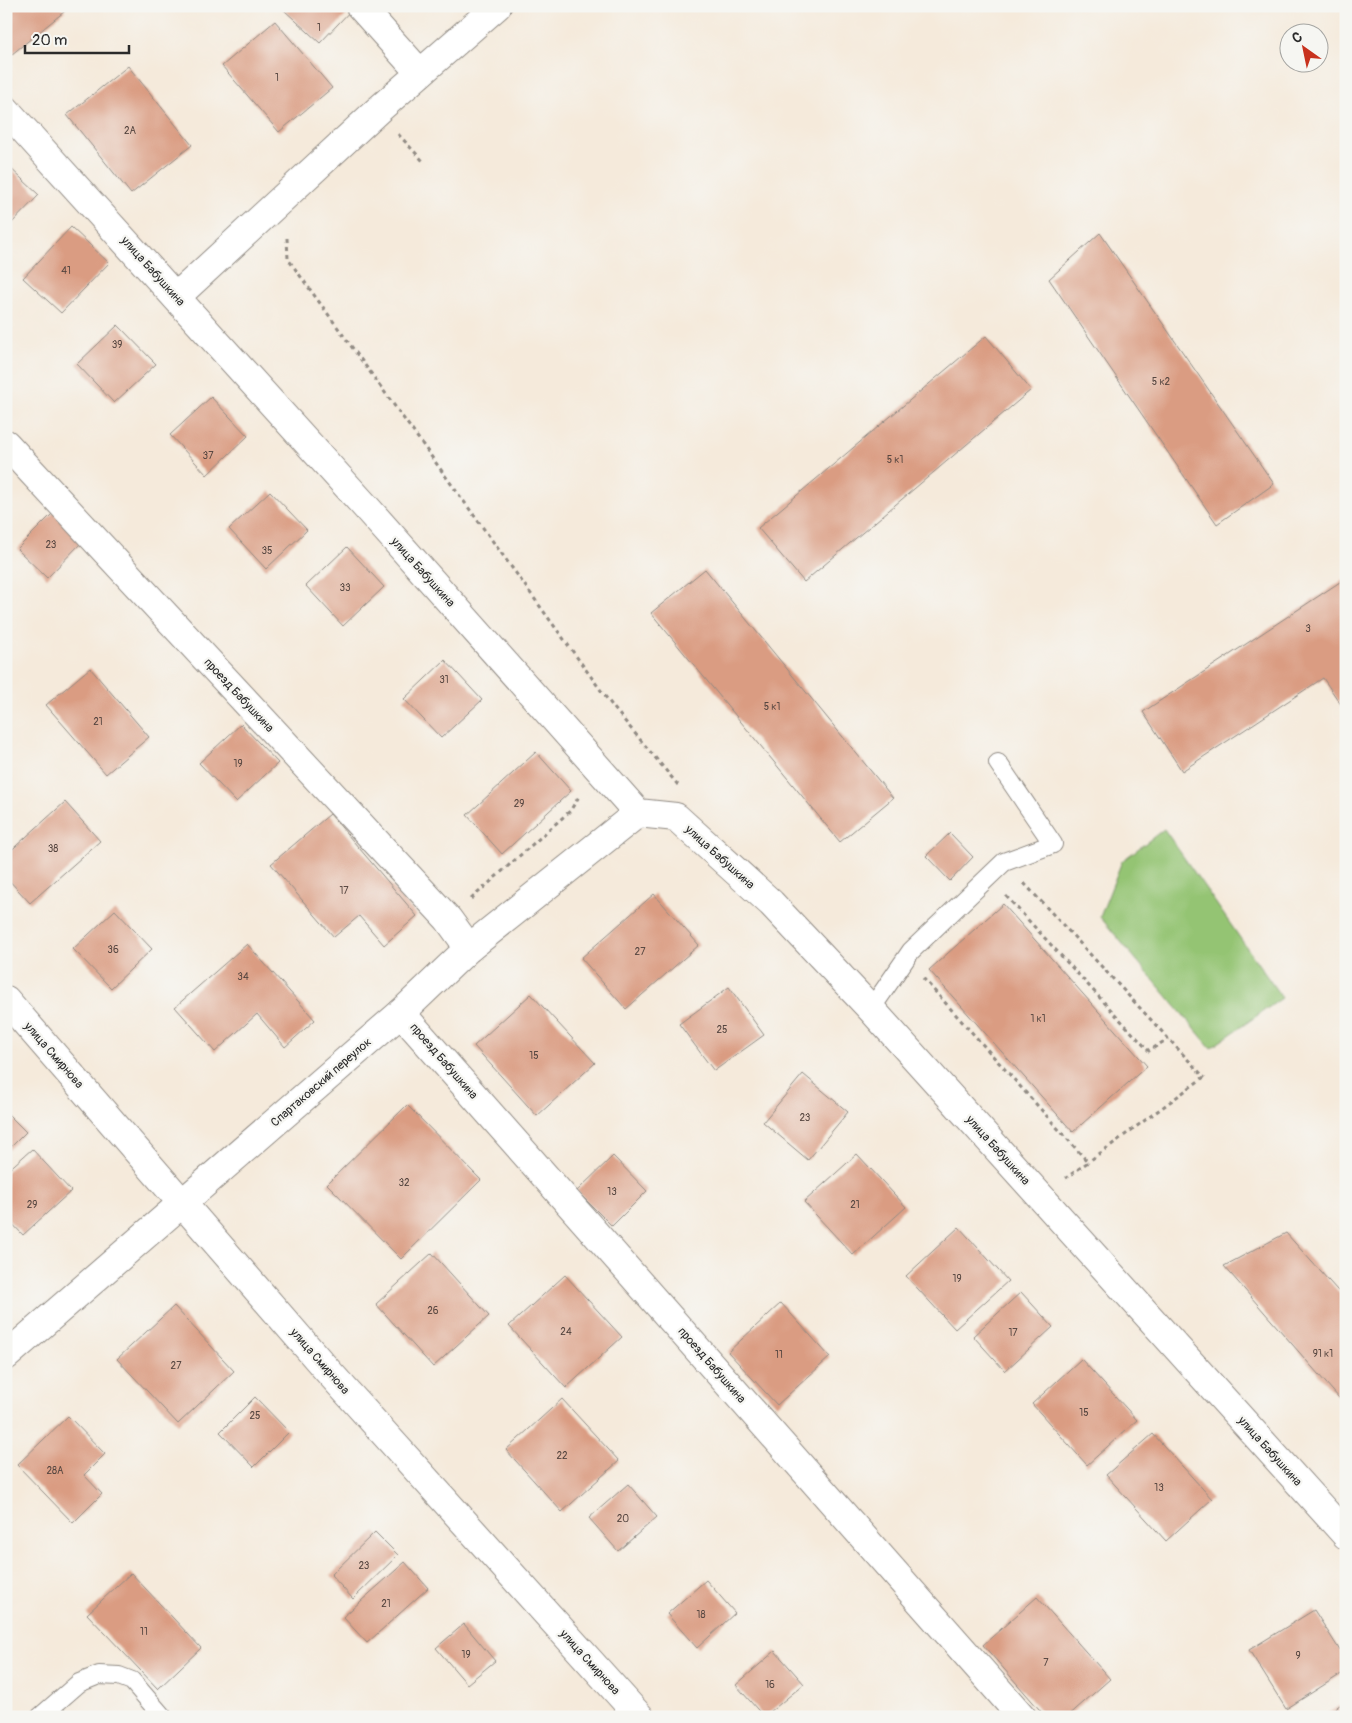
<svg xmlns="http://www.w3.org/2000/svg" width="1352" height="1723" font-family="Pangolin,sans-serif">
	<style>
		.green { fill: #94c473; stroke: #60784f }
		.building { fill: #da9c82 }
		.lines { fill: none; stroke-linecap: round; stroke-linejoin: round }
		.service-casing { stroke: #908a83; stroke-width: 20 }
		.minor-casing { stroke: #908a83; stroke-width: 30 }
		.path { stroke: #908a83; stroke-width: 3; stroke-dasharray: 4 4; stroke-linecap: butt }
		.service { stroke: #fff; stroke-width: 18 }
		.minor { stroke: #fff; stroke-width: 28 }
		.labels { text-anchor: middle; stroke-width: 4.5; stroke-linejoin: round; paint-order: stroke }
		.number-label { font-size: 10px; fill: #574741 }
		.street-label { font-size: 12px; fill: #2b2b2b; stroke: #f6f6f2 }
	</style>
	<rect width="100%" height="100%" fill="#f6f6f2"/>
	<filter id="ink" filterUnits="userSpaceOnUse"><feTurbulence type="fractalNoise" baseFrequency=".02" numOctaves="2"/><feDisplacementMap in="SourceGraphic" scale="10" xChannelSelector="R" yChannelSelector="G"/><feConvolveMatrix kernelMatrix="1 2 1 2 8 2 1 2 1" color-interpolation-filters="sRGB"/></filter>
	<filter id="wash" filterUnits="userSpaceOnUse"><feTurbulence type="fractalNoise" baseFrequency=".0096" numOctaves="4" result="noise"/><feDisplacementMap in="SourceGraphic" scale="20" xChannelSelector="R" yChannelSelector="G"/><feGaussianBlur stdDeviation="1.12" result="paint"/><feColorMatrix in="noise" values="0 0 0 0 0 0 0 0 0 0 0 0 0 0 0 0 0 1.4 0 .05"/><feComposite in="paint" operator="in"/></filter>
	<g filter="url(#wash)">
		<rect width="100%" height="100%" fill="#f5eadb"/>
		<polygon class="green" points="1164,829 1282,998 1211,1048 1100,917 1122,861"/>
		<g id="blocks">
			<g class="building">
				<polygon points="6,6 61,6 65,11 6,59"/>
				<polygon points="287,6 355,6 320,43 284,10"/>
				<polygon points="275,21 332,88 279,132 222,66"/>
				<polygon points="128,66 192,145 131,194 67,115"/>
				<polygon points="6,164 39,195 6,229"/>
				<polygon points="71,227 109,263 61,313 23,278"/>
				<polygon points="1100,233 1274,484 1217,524 1049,279"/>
				<polygon points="118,325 156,364 114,403 77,364"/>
				<polygon points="986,336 1031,390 804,582 758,528"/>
				<polygon points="211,397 248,436 207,475 170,435"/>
				<polygon points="270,491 307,530 266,569 229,529"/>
				<polygon points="55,511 84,540 47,578 17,549"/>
				<polygon points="347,547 384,587 343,626 306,586"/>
				<polygon points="705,569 893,798 840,842 651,613"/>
				<polygon points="1346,578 1346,712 1323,678 1182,771 1143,712"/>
				<polygon points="445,660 482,700 441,738 404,699"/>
				<polygon points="90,668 149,737 106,774 46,705"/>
				<polygon points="241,724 278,763 236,802 199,763"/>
				<polygon points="536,752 571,791 502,854 467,815"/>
				<polygon points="65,802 100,841 30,903 6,877 6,855"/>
				<polygon points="330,814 417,916 384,945 359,916 334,937 271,864"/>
				<polygon points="950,833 973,857 950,881 926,856"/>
				<polygon points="654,894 699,945 626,1009 581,958"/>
				<polygon points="1003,904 1147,1066 1073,1132 929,970"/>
				<polygon points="115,910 152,949 111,988 73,949"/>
				<polygon points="247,944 315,1020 285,1047 257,1014 215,1052 175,1007"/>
				<polygon points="729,987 764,1035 714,1071 679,1024"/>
				<polygon points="531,994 595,1063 537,1116 474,1046"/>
				<polygon points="803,1074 848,1112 808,1160 763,1122"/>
				<polygon points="407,1105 481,1180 401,1259 327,1184"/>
				<polygon points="6,1112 26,1132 6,1152"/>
				<polygon points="32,1149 71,1191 23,1235 6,1217 6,1172"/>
				<polygon points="857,1154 906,1207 853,1255 804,1202"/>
				<polygon points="613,1156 647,1191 612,1226 577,1191"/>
				<polygon points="959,1227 1008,1281 955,1329 906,1276"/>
				<polygon points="1286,1233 1346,1300 1346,1406 1224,1266"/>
				<polygon points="432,1253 489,1316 433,1367 376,1304"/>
				<polygon points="565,1275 622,1337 566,1388 509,1326"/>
				<polygon points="1021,1292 1053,1327 1005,1371 973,1336"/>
				<polygon points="781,1303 830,1357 777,1405 728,1352"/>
				<polygon points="174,1306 234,1371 178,1424 117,1359"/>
				<polygon points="1081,1359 1137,1420 1087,1465 1032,1404"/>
				<polygon points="255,1397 289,1432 254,1467 220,1432"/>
				<polygon points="562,1399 619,1461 562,1512 506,1450"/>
				<polygon points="68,1416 105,1454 84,1475 102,1494 73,1523 17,1465"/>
				<polygon points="1153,1434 1212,1499 1166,1541 1106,1475"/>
				<polygon points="628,1484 657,1517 618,1551 589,1518"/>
				<polygon points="375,1532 398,1555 353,1599 331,1575"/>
				<polygon points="405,1562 428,1588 367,1643 343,1617"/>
				<polygon points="131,1573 201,1648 158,1689 87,1614"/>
				<polygon points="706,1580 735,1613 697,1648 667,1614"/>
				<polygon points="1037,1597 1110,1679 1067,1717 1046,1717 983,1645"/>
				<polygon points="1314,1610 1346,1660 1346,1671 1286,1709 1249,1650"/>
				<polygon points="464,1624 495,1661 467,1684 436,1648"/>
				<polygon points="775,1651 804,1684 764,1717 736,1685"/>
				<polygon points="1346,1701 1346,1717 1322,1717"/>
			</g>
		</g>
	</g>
	<g filter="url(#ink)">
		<use href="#blocks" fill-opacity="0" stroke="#908a83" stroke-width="1"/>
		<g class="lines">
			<g class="service-casing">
				<g id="service">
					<polyline points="871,1009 911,951 1004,862 1053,844 998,763"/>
					<polyline points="40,1717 79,1683 99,1675 119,1676 132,1681 163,1717"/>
				</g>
			</g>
			<g class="minor-casing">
				<g id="minor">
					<polyline points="360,6 420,73"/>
					<polyline points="6,110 365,506 638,813 676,817 771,903 871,1009 1346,1535"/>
					<polyline points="176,297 377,111 497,6"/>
					<polyline points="6,444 448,919 469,948"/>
					<polyline points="6,1000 327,1370 640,1717"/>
					<polyline points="401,1013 1022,1717"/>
					<polyline points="6,1356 401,1013 469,948 638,813"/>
				</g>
			</g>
			<g class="path">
				<polyline points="398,134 423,161"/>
				<polyline points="287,238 288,259 613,707 678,785"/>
				<polyline points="1024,883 1204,1077 1088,1162"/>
				<polyline points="1006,896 1149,1051 1169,1038"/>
				<polyline points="471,899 570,811 580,795"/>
				<polyline points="923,978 1088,1162 1066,1178"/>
			</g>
			<use href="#service" class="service"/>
			<use href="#minor" class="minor"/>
		</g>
	</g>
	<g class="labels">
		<g class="number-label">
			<text x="319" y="31">1</text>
			<text x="277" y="81">1</text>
			<text x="130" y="134">2А</text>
			<text x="66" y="274">41</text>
			<text x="117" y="348">39</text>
			<text x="1161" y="385">5 к2</text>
			<text x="208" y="459">37</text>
			<text x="895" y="463">5 к1</text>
			<text x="51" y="548">23</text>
			<text x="267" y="554">35</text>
			<text x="345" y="591">33</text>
			<text x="1308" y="632">3</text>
			<text x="444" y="683">31</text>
			<text x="772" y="710">5 к1</text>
			<text x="98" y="725">21</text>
			<text x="238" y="767">19</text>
			<text x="519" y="807">29</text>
			<text x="53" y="852">38</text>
			<text x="344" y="894">17</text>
			<text x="113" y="953">36</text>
			<text x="640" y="955">27</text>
			<text x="243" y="980">34</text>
			<text x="1038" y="1022">1 к1</text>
			<text x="722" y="1033">25</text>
			<text x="534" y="1059">15</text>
			<text x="805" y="1121">23</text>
			<text x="404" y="1186">32</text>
			<text x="612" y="1195">13</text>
			<text x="32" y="1208">29</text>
			<text x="855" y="1208">21</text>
			<text x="957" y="1282">19</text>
			<text x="433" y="1314">26</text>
			<text x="566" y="1335">24</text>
			<text x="1013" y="1336">17</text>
			<text x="1323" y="1357">91 к1</text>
			<text x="779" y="1358">11</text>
			<text x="176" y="1369">27</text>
			<text x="1084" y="1416">15</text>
			<text x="255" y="1419">25</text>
			<text x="562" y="1459">22</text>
			<text x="55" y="1474">28А</text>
			<text x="1159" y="1491">13</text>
			<text x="623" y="1522">20</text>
			<text x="364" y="1569">23</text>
			<text x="386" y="1607">21</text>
			<text x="701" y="1618">18</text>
			<text x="144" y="1635">11</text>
			<text x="466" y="1658">19</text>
			<text x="1298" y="1659">9</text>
			<text x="1046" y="1666">7</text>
			<text x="770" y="1688">16</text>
		</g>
		<g class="street-label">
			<text transform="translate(153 271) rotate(48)" y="4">улица Бабушкина</text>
			<text transform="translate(423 572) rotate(48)" y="4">улица Бабушкина</text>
			<text transform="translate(239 695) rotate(47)" y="4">проезд Бабушкина</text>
			<text transform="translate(720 857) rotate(42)" y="4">улица Бабушкина</text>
			<text transform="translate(54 1055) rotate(49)" y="4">улица Смирнова</text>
			<text transform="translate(444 1061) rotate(49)" y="4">проезд Бабушкина</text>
			<text transform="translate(321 1082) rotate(-41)" y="4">Спартаковский переулок</text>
			<text transform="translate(998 1150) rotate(48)" y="4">улица Бабушкина</text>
			<text transform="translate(320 1361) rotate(49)" y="4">улица Смирнова</text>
			<text transform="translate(712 1365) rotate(49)" y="4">проезд Бабушкина</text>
			<text transform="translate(1270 1451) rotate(48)" y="4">улица Бабушкина</text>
			<text transform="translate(590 1662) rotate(48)" y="4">улица Смирнова</text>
		</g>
	</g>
	<rect width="1352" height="1723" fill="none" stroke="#f6f6f2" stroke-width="25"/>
	<g transform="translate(1304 48) rotate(327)"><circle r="24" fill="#f6f6f2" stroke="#a5a5a2"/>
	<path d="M0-4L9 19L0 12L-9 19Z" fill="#c8321e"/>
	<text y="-8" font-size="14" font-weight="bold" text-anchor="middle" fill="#2b2b2b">С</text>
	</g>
	<path d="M25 45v8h104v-8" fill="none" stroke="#2b2b2b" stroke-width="2.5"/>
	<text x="32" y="45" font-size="15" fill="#2b2b2b" stroke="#f6f6f2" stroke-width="4" paint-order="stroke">20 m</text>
</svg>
